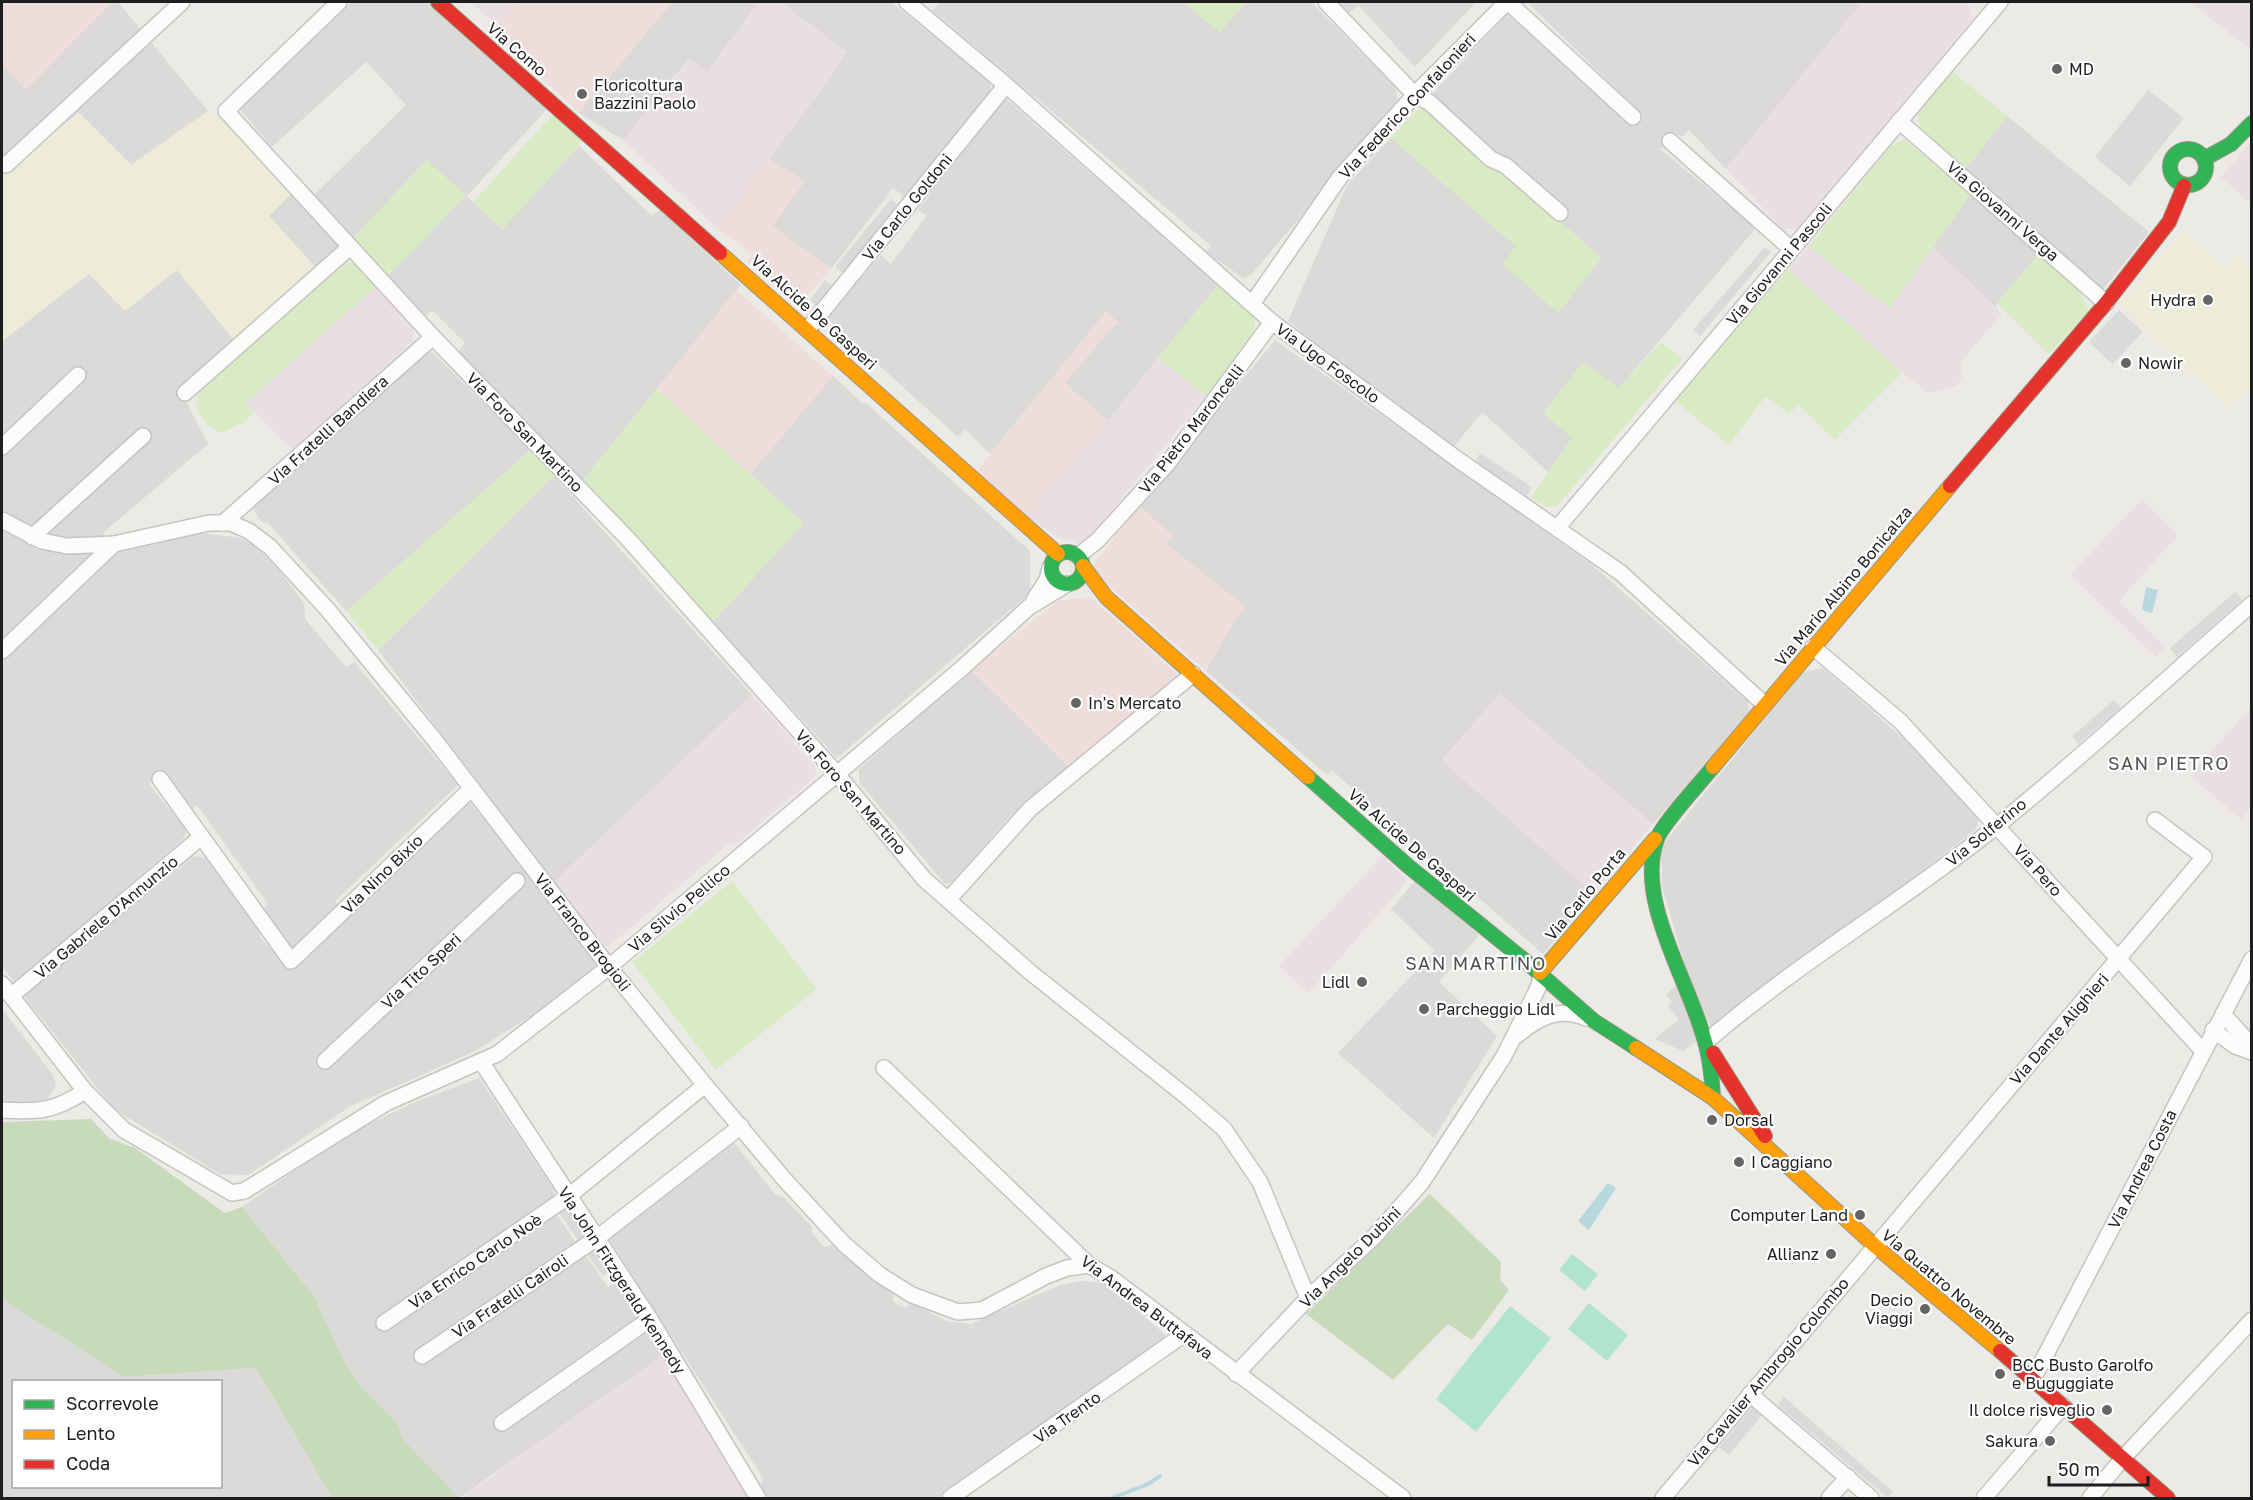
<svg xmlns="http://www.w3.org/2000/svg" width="2253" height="1500" font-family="'Golos Text',sans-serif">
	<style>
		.residential { fill: #dbdad8; fill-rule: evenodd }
		.commercial { fill: #eedddb }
		.industrial { fill: #eadee5 }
		.religious { fill: #dadad8 }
		.farmland { fill: #ececd9 }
		.grass { fill: #d9ebc4 }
		.forest { fill: #c7dbbb }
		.pitch { fill: #b0e4ce }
		.water { fill: #b8d8e0 }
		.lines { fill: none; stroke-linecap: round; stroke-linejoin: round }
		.stream { stroke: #b8d8e0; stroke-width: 4 }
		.street-casing { stroke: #c5c4c2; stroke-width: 18 }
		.fast-casing { stroke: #95967e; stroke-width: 16 }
		.slow-casing { stroke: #95967e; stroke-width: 16 }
		.jam-casing { stroke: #95967e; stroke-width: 16 }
		.street { stroke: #fcfcfb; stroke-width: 15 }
		.fast { stroke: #30b455; stroke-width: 14 }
		.slow { stroke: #ff9f0a; stroke-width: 14 }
		.jam { stroke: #e5322d; stroke-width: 14 }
		.poi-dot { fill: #666564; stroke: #fff; stroke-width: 2 }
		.labels { text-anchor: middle; stroke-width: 4.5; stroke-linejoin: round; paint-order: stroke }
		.street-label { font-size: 16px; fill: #1e1e1e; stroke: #fff }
		.poi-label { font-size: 16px; fill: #1e1e1e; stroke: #fff; text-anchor: start }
		.neighbourhood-label { font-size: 18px; letter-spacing: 1.5px; fill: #515151; stroke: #fff }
	</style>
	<rect width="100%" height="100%" fill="#eceae6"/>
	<g class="residential">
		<polygon points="112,2 118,2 208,111 131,165 79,113 2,172 2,64 26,89"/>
		<polygon points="351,2 427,2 549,107 467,196 502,229 579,146 651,215 660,210 741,285 583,480 458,352 465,343 432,310 424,318 386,278 427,160 352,239 317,269 269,216 291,194 304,205 406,105 366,62 272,147 240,109"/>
		<polygon points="672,2 758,2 707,73 689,59 623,140 579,113"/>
		<polygon points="780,2 891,2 990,83 990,93 907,198 893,188 831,269 772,226 804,182 768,158 826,84 847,52"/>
		<polygon points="941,2 1183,2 1220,32 1246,2 1311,2 1396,88 1397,103 1251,275 1243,278 1206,252 1211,246 932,10"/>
		<polygon points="1339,2 1476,2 1415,67 1358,5 1349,13"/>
		<polygon points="1527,2 1862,2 1726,169 1689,130 1682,137 1673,132 1660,149 1756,228 1619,388 1583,362 1572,438 1548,472 1482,412 1452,449 1288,321 1347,185 1391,138 1516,246 1558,313 1601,258 1425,102 1507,14 1630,124 1640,112"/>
		<polygon points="1005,98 1218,285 1158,358 1106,312 990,454 965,429 958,437 827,318 881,255 891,264 927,215 918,210"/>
		<polygon points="2007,116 2149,232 2102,291 1964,171"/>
		<polygon points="1970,195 2041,251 1995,307 1933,247"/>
		<polygon points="177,270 234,340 181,392 208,444 105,531 83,567 2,643 2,341 89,274 125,311"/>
		<polygon points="1275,340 1591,564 1748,702 1749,712 1653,824 1500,694 1442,760 1594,894 1543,954 1457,879 1453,883 1332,770 1327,775 1206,671 1233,622 1245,607 1166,544 1173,536 1139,506"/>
		<polygon points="428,352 433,353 531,450 346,611 268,523 261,521 253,509 256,504"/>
		<polygon points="833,376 863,404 865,402 1030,551 1030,593 837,758 713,622 803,523 750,474"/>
		<polygon points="554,476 752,695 554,882 378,650"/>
		<polygon points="201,533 241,538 257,547 278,569 304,603 305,619 346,667 354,662 458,785 335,901 339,906 293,950 263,910 268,904 197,805 191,810 162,770 149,784 187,830 183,839 15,983 2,967 2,661 86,577 124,548"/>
		<polygon points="1823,668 1905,740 1979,820 1975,830 1851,925 1714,1026 1710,1026 1685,966 1662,886 1661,847 1803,672"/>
		<polygon points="971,670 1069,767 1010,816 952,882 945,884 859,782 859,769"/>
		<polygon points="470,803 514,854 586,946 584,948 595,962 596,969 531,1016 473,1052 349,1107 248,1175 220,1174 114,1109 24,996 194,856 206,858 257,923 260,937 289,969 463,806"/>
		<polygon points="2,1009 53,1075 56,1086 46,1101 2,1104"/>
		<polygon points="479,1078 554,1189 554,1201 379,1316 385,1328 555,1212 576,1243 414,1355 423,1365 583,1252 608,1287 619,1280 639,1312 637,1323 647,1329 662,1356 459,1498 402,1438 397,1423 362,1388 344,1361 314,1296 242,1207 346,1135 413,1103"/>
		<polygon points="732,1140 775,1194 782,1196 812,1227 812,1233 824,1247 832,1245 894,1296 893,1301 898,1305 906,1308 910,1304 916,1305 946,1321 971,1324 1060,1285 1082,1281 1105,1283 1168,1337 938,1498 769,1498 761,1487 763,1478 609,1239"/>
		<path d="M2,1299L124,1377L256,1368L332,1498H2ZM14,1382H220V1486H14Z"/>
	</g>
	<g class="commercial">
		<polygon points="2,2 112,2 26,90 2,64"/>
		<polygon points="517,2 672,2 579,113 492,31"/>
		<polygon points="768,158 805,181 772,226 831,269 799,304 747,262 752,254 717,228"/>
		<polygon points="736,290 833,376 750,474 657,389"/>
		<polygon points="1106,312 1158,358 1029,517 977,471"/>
		<polygon points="1139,506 1173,536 1166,544 1246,607 1233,622 1206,671 1090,569"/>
		<polygon points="1090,597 1176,673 1176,679 1069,767 971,670 1058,601"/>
	</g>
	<g class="industrial">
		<polygon points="469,2 517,2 498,24"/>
		<polygon points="758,2 780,2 847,52 826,84 717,228 623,140 690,59 708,72"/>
		<polygon points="1862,2 1968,2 1972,20 1798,229 1783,229 1726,169"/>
		<polygon points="2190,2 2251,2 2251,50"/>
		<polygon points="2251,142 2251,204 2221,177"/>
		<polygon points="1808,247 1890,308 1933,247 2002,314 1961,361 1962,377 1957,386 1929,393 1902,373 1788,269"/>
		<polygon points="379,284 414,327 413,341 292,450 246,403"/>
		<polygon points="1158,358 1206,396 1093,533 1082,543 1058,538 1029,517"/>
		<polygon points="2142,499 2178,535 2119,601 2165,647 2156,657 2070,575"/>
		<polygon points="1500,694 1653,824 1594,894 1442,761"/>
		<polygon points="752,695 815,766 816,776 734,846 730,843 607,948 554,882"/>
		<polygon points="2251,707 2251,808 2241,819 2190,776"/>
		<polygon points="1382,856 1408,880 1309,993 1279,966"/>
		<polygon points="662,1356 750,1498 461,1498"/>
	</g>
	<g class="religious">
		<polygon points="2148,90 2184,118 2130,186 2095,157"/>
		<polygon points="891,199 899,205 843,273 835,267"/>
		<polygon points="1765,247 1771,252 1700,336 1693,330"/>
		<polygon points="825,280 833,287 817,306 810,300"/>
		<polygon points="2119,310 2143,332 2112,364 2089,342"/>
		<polygon points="1117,323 1158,358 1108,420 1065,383"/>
		<polygon points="1480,453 1532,487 1527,496 1475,462"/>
		<polygon points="2235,592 2242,600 2177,657 2170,648"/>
		<polygon points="2114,700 2121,708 2078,744 2072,736"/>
		<polygon points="1415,881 1479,935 1439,982 1497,1036 1434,1138 1338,1053 1435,951 1391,909"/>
		<polygon points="1679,982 1700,1039 1683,1051 1655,1039 1679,1019 1668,1006 1672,1002 1666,995"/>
		<polygon points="567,1207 586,1235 578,1240 559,1213"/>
		<polygon points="593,1245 611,1271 603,1276 585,1251"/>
		<polygon points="1784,1397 1893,1492 1888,1498 1778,1405"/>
		<polygon points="1754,1406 1763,1414 1729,1455 1719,1447"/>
	</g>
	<g class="farmland">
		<polygon points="208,111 226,121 291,194 269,216 317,269 234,340 177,270 125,311 89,274 2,341 2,172 79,113 131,165"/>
		<polygon points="2185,230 2226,268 2236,254 2251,267 2251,387 2227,408 2120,303"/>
	</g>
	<g class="grass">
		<polygon points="1183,2 1246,2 1220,32"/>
		<polygon points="1953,72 2007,116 1964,171 1921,130 1917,113"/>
		<polygon points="1425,102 1601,258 1558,313 1503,264 1516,246 1391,138"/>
		<polygon points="553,114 583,141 503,229 473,202"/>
		<polygon points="1904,139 1970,195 1890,308 1808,247 1890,147"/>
		<polygon points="427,160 466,196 386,278 352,239"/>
		<polygon points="2041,251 2079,289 2089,311 2049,354 1997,303"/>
		<polygon points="342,262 356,263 379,284 246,403 254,413 244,422 221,433 205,423 195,405 204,383"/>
		<polygon points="1788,269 1902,373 1835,440 1798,405 1789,414 1765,397 1729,445 1674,400"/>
		<path d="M1218,285C1237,301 1264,311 1252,339L1206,396L1158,358Z"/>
		<polygon points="1661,342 1682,359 1557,506 1547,507 1531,497 1572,438 1543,413 1583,362 1619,388"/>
		<polygon points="657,389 804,523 713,622 583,480"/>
		<polygon points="531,450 554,476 378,650 346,611"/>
		<polygon points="732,881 817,989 716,1070 632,962"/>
	</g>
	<g class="forest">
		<polygon points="91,1119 110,1139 135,1148 225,1213 242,1207 314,1296 344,1361 362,1388 397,1423 402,1438 459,1498 332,1498 256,1368 124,1377 2,1299 2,1122"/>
		<polygon points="1430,1194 1501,1262 1500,1280 1509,1290 1472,1340 1448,1324 1393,1380 1306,1314"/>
	</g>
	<g class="pitch">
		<polygon points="1572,1254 1598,1274 1585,1291 1559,1270"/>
		<polygon points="1589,1303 1628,1335 1607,1361 1568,1329"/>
		<polygon points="1510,1306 1551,1338 1476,1432 1436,1399"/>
	</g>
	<g class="water">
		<polygon points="2146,587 2158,590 2152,613 2142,610"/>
		<polygon points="1608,1183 1616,1188 1589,1230 1578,1221"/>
	</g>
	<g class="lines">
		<polyline class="stream" points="1112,1498 1148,1484 1160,1476"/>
		<g class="street-casing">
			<g id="street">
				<polyline points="339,2 226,111 433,337 628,539 837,774 924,879 1030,972 1187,1097 1224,1129 1260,1182 1308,1298"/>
				<polyline points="907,2 1006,85 1272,322 1457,459 1621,573 1764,704"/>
				<polyline points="1326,2 1415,95 1429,102 1491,159 1506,166 1560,213"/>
				<polyline points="1508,2 1633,117"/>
				<polyline points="1899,121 2106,303"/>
				<polyline points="1670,141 1791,249"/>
				<polyline points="2,164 6,165 182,2"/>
				<polyline points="1252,304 1340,177 1422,87 1507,2"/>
				<polyline points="808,329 1006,85"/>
				<polyline points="185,393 350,247"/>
				<polyline points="2,447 78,375"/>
				<polyline points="2,520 42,541 67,546 114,544 209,523 231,523 249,531 270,547 328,610 433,738 609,967 705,1085 784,1179 844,1244 880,1275 912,1295 958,1312 982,1310 1046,1276 1067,1268 1089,1265"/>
				<polyline points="223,523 433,337"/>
				<polyline points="1558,527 2000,2"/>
				<polyline points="32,537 143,436"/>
				<polyline points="1078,556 1098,540 1168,463 1272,322"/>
				<polyline points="1034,600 1047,580 1050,568"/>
				<polyline points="1813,647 1900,721 2203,1051"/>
				<polyline points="2,651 114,544"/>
				<polyline points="160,779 291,961 472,788"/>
				<polyline points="948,900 1030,809 1193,674"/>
				<polyline points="2,984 85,1091 124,1130 232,1193 244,1191 386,1103 497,1054 609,967 961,669 1029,607 1067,584"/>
				<polyline points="11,996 200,838"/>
				<polyline points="2223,1014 2252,1046"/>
				<polyline points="2213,1030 2235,1046 2252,1052"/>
				<path d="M1516,1036C1538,1018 1558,1006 1586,1018"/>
				<path d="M1706,1042C1797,963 1904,901 1998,825C2085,755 2167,678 2252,604"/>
				<polyline points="325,1061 517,881"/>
				<polyline points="482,1063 650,1319 758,1498"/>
				<polyline points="884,1068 1089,1265 1111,1278 1403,1498"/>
				<path d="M2,1110C38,1112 53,1112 85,1091"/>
				<polyline points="384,1323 569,1196 705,1085"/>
				<polyline points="422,1356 597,1238 741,1126"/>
				<polyline points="1236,1374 1308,1298 1374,1237 1422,1182 1504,1056 1536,992 1540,983 1540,973"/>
				<polyline points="2033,1379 2252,959"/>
				<polyline points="1750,1394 1871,1498"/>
				<polyline points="502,1423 650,1319"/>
				<polyline points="950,1498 1183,1335"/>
				<polyline points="1663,1498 2204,857 2155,820"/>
				<polyline points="1829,1498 1848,1477"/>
				<polyline points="1984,1498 2063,1406"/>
				<polyline points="2090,1498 2123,1458 2252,1320"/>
			</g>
		</g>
		<g class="fast-casing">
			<g id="fast">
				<circle cx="2188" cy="167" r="18"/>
				<polyline points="2204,159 2231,144 2252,123"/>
				<circle cx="1067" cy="568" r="16"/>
				<polyline points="1308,777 1408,866 1523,959 1594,1021 1636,1048"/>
				<path d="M1713,1098C1712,1076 1710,1056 1703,1035C1687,978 1635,898 1657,839C1662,824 1701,782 1713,767"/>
			</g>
		</g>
		<g class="slow-casing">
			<g id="slow">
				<polyline points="720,253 1058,554"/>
				<polyline points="1083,566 1106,597 1308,777"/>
				<polyline points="1713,767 1950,486"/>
				<polyline points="1540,973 1655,839"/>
				<polyline points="1636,1048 1713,1098 1874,1245 2000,1351"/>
			</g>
		</g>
		<g class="jam-casing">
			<g id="jam">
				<polyline points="438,2 720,253"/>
				<polyline points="1950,486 2106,303 2169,222 2184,186"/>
				<polyline points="1713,1053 1765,1136"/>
				<polyline points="2000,1351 2168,1498"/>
			</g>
		</g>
		<use href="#street" class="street"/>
		<use href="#fast" class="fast"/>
		<use href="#slow" class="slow"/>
		<use href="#jam" class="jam"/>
	</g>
	<g class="poi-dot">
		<circle cx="2057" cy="69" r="6"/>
		<circle cx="582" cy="94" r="6"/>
		<circle cx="2208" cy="300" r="6"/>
		<circle cx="2126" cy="363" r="6"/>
		<circle cx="1076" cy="703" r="6"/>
		<circle cx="1362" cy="982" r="6"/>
		<circle cx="1424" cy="1009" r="6"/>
		<circle cx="1712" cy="1120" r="6"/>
		<circle cx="1739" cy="1162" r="6"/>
		<circle cx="1860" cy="1215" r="6"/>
		<circle cx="1831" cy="1254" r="6"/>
		<circle cx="1925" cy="1309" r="6"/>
		<circle cx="2000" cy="1374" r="6"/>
		<circle cx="2107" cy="1410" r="6"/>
		<circle cx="2050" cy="1441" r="6"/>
	</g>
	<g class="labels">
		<g class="street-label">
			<text transform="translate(517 49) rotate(41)" y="6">Via Como</text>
			<text transform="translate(1407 106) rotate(-47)" y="6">Via Federico Confalonieri</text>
			<text transform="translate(907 207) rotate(-51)" y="6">Via Carlo Goldoni</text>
			<text transform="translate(2003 211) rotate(41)" y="6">Via Giovanni Verga</text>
			<text transform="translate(1779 264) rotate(-50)" y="6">Via Giovanni Pascoli</text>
			<text transform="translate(814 312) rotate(42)" y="6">Via Alcide De Gasperi</text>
			<text transform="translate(1328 363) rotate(36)" y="6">Via Ugo Foscolo</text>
			<text transform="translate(1191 429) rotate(-52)" y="6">Via Pietro Maroncelli</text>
			<text transform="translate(328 430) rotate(-42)" y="6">Via Fratelli Bandiera</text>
			<text transform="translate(525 432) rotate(46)" y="6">Via Foro San Martino</text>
			<text transform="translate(1843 586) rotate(-50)" y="6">Via Mario Albino Bonicalza</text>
			<text transform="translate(851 792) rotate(49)" y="6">Via Foro San Martino</text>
			<text transform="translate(1986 832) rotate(-39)" y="6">Via Solferino</text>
			<text transform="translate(1412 845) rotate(41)" y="6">Via Alcide De Gasperi</text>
			<text transform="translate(2038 870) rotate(48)" y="6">Via Pero</text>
			<text transform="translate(382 874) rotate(-44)" y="6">Via Nino Bixio</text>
			<text transform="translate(1585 894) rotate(-50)" y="6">Via Carlo Porta</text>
			<text transform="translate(679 908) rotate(-40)" y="6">Via Silvio Pellico</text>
			<text transform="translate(106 917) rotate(-40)" y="6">Via Gabriele D'Annunzio</text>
			<text transform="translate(583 932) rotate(52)" y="6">Via Franco Brogioli</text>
			<text transform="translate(421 971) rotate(-43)" y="6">Via Tito Speri</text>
			<text transform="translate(2059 1029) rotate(-49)" y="6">Via Dante Alighieri</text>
			<text transform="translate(2142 1169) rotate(-63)" y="6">Via Andrea Costa</text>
			<text transform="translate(1350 1257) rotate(-45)" y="6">Via Angelo Dubini</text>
			<text transform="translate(475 1261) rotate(-34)" y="6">Via Enrico Carlo Noè</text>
			<text transform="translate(622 1280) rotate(57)" y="6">Via John Fitzgerald Kennedy</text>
			<text transform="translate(1949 1287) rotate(40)" y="6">Via Quattro Novembre</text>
			<text transform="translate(510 1296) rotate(-34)" y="6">Via Fratelli Cairoli</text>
			<text transform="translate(1147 1307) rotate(37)" y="6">Via Andrea Buttafava</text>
			<text transform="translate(1768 1372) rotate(-50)" y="6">Via Cavalier Ambrogio Colombo</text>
			<text transform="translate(1067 1417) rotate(-35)" y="6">Via Trento</text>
		</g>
		<g class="poi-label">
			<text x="2069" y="75">MD</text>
			<text x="594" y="91">Floricoltura<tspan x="594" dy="18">Bazzini Paolo</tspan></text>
			<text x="2196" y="306" text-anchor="end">Hydra</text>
			<text x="2138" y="369">Nowir</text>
			<text x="1088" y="709">In's Mercato</text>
			<text x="1350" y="988" text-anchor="end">Lidl</text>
			<text x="1436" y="1015">Parcheggio Lidl</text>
			<text x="1724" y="1126">Dorsal</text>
			<text x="1751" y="1168">I Caggiano</text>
			<text x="1848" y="1221" text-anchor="end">Computer Land</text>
			<text x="1819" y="1260" text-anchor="end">Allianz</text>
			<text x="1913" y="1306" text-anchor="end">Decio<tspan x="1913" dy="18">Viaggi</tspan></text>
			<text x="2012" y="1371">BCC Busto Garolfo<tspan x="2012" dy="18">e Buguggiate</tspan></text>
			<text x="2095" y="1416" text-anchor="end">Il dolce risveglio</text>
			<text x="2038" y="1447" text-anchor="end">Sakura</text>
		</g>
		<g class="neighbourhood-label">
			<text x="2169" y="770">SAN PIETRO</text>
			<text x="1476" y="970">SAN MARTINO</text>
		</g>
	</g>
	<rect width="2253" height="1500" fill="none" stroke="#1e1e1e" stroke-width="6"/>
	<rect x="12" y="1380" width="210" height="108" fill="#ffffff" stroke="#a5a5a5" stroke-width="1.5"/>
	<rect x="24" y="1400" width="30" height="9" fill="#30b455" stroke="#a5a5a5" stroke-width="1.5"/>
	<text x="66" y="1410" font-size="18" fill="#1e1e1e">Scorrevole</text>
	<rect x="24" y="1430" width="30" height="9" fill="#ff9f0a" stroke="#a5a5a5" stroke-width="1.5"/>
	<text x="66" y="1440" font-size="18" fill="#1e1e1e">Lento</text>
	<rect x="24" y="1460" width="30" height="9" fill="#e5322d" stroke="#a5a5a5" stroke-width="1.5"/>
	<text x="66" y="1470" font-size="18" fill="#1e1e1e">Coda</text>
	<path d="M2049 1476v9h99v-9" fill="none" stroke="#1e1e1e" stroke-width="3"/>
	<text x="2058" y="1476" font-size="18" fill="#1e1e1e" stroke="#ffffff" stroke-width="4.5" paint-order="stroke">50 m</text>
</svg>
